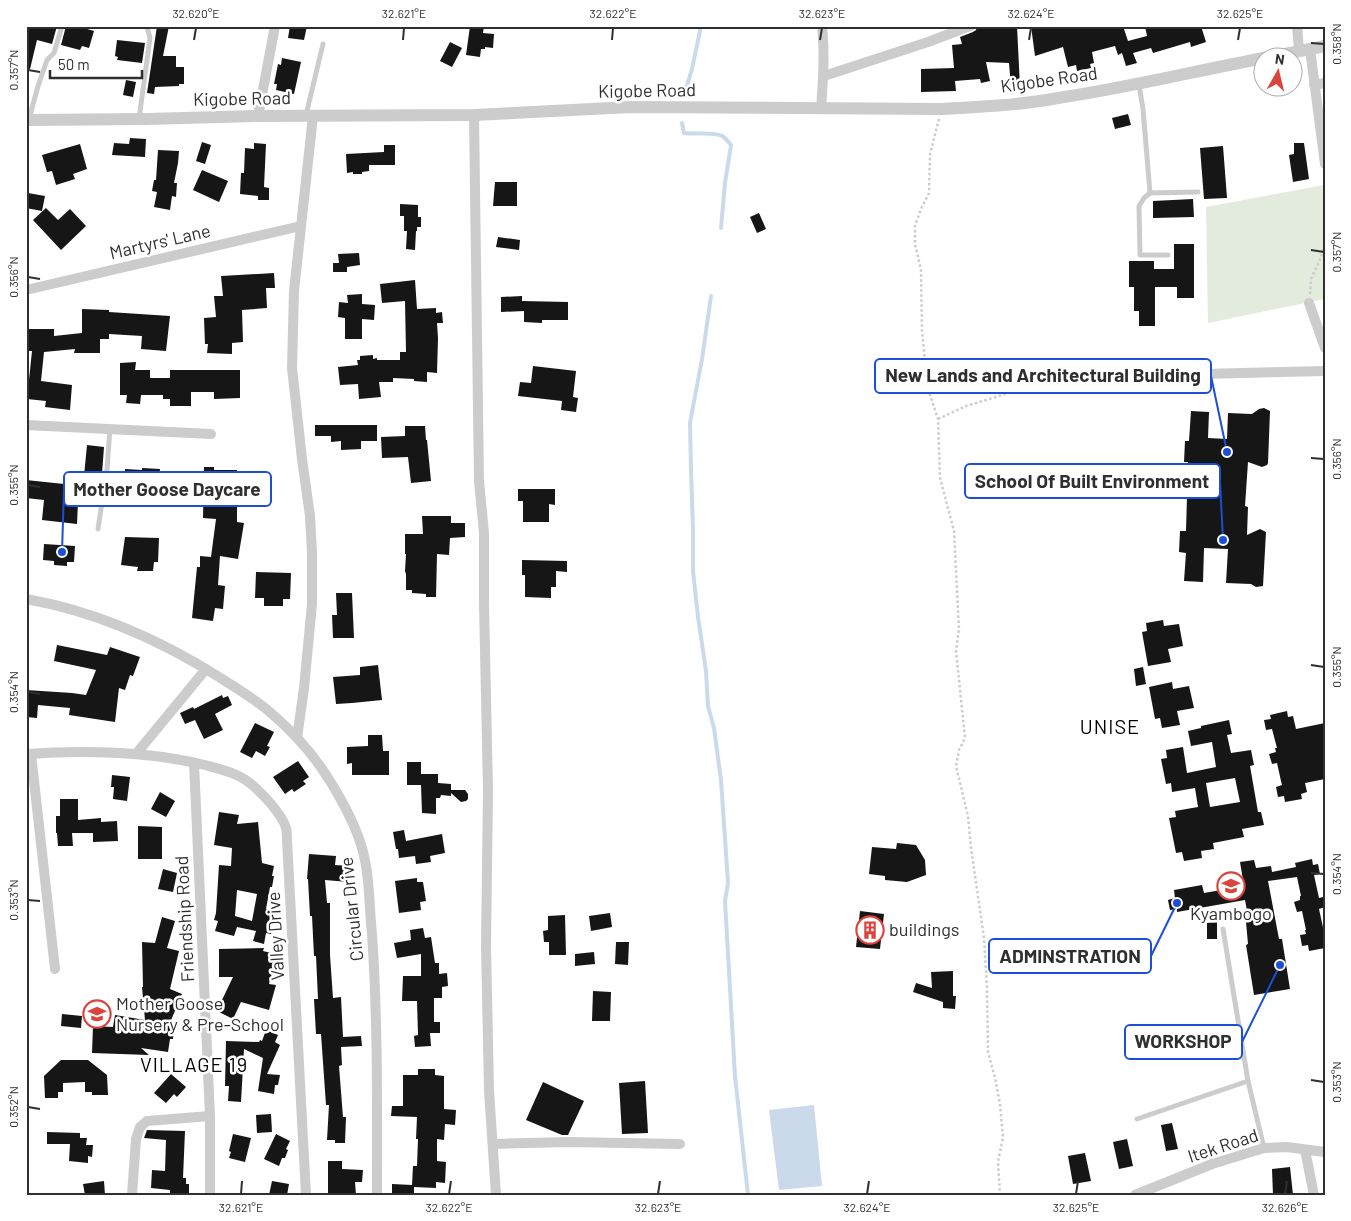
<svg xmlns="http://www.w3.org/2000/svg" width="1351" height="1221" font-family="Barlow,sans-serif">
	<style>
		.green { fill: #e3ebdd }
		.water { fill: #cbdaea }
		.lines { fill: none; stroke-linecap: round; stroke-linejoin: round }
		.stream { stroke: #cbdaea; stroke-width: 4 }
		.building { fill: #161616; fill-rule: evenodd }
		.path { stroke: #ccc; stroke-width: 2.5; stroke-dasharray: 2.5 2.5; stroke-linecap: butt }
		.service { stroke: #ccc; stroke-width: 5 }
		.minor { stroke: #ccc; stroke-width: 10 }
		.tertiary { stroke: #ccc; stroke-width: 12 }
		.ticks { fill: none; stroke: #2f2f2f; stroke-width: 2 }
		.labels { text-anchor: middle; stroke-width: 5; stroke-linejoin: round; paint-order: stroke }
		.street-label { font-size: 18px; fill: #2f2f2f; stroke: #fff }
		.poi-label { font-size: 18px; fill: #2f2f2f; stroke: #fff; text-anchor: start }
		.quarter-label { font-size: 20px; letter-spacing: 1px; fill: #000; stroke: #fff }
		.leader { fill: none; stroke: #1d4ed8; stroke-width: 2 }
		.callout-dot { fill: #1d4ed8; stroke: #fff; stroke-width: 2 }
		.callout { fill: #fff; stroke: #1d4ed8; stroke-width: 2 }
		.callout-label { font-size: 19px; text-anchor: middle; font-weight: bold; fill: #2f2f2f }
		.neatline { fill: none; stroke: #2f2f2f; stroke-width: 2 }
		.ticks-label { font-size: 12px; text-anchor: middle; fill: #2f2f2f }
	</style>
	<rect width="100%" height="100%" fill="#fff"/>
	<polygon class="green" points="1324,185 1325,197 1325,299 1208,323 1206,207"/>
	<polygon class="water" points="814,1105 822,1186 779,1190 769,1110"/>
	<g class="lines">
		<g class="stream">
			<polyline points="685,92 692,69 701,26"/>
			<path d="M682,123L684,133C696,135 711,131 722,136C725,137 728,142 731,145L725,183L721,228"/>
			<polyline points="711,296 702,359 690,423 691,470 693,529 693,571 698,617 706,671 708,706 714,728 721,780 728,883 725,901 735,1076 748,1195"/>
		</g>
	</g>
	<g class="building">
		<polygon points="26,26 57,26 52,44 37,40 30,69 26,69"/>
		<polygon points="66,26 77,26 94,31 89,48 82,46 80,50 61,45"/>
		<polygon points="157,26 169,26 163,56 176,56 176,67 184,67 184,84 179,84 179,86 155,87 154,94 147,93"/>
		<polygon points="290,26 307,26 304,40 288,38"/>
		<polygon points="470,26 484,26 483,33 494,34 493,48 485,47 485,49 481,49 480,57 466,55"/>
		<polygon points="977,26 978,29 996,26 1017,26 1020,87 1011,87 1009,63 986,62 990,81 981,83 980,79 955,81 956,91 921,92 921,69 954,68 952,45 962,44 960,37 973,32 976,30"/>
		<polygon points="1031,26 1123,26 1128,41 1147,36 1145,26 1201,26 1206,42 1191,47 1190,42 1153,53 1151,48 1133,53 1137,63 1126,66 1122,53 1118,55 1115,46 1092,52 1094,63 1090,64 1091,68 1077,71 1076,65 1068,67 1063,47 1035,56"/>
		<polygon points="117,40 145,43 142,63 117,60 118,57 115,56"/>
		<polygon points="450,42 462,48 452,67 440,61"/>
		<polygon points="282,58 301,62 294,94 276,90 277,84 274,84 278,64 281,65"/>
		<polygon points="126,80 136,82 133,97 123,95"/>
		<polygon points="1128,114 1131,125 1115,129 1112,118"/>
		<polygon points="130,138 146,139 145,157 112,155 114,143 129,144"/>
		<polygon points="202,142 211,145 205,164 196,161"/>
		<polygon points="254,143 266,144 264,187 269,188 269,200 258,200 258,196 240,194 241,173 244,173 245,148 254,149"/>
		<polygon points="1294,143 1304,143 1309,179 1293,182 1289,155 1294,154"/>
		<polygon points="80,144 87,169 73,174 75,179 56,185 52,171 47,172 42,155"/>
		<polygon points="384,145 395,145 395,165 369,165 369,171 362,172 362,174 353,174 353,172 347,173 346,154 384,152"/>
		<polygon points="1223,146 1227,198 1204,199 1200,148"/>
		<polygon points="158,150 179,151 178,163 174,183 177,183 176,197 172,196 170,210 154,207 157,192 152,191 154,180 156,180"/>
		<polygon points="202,170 228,181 219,202 193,190"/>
		<polygon points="495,182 517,182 517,206 493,206"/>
		<polygon points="28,193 45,196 42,211 26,208"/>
		<polygon points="1193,199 1194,217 1153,218 1153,201"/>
		<polygon points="400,204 418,205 418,217 421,217 421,227 417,227 417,231 416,231 415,250 406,249 407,231 404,231 404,216 400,216"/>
		<polygon points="46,208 58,220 70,209 86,226 61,250 33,220"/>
		<polygon points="759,213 766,229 757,233 750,217"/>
		<polygon points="498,237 520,240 519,250 496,247"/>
		<polygon points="1174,244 1194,244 1194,298 1177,298 1177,287 1155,287 1155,326 1139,326 1139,311 1134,311 1134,287 1129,287 1129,261 1154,261 1154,269 1174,269"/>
		<polygon points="359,253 360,265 347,267 347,272 333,272 333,263 339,263 338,254"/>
		<polygon points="274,273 275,288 266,288 267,308 242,310 243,342 232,343 232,354 207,353 208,344 205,344 204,318 216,317 214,296 223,296 221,276"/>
		<polygon points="415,280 417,309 436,308 436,313 442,312 443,323 437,323 438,338 437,373 427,372 427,382 414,381 414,379 393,378 393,382 379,382 381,397 359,399 358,384 340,385 338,367 358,365 357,360 360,360 360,356 373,355 373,359 377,358 377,360 400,360 400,352 406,352 405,301 382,303 380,284"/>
		<polygon points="362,294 362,304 375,305 374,320 362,319 362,339 345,339 345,318 338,317 339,302 348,303 347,295"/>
		<polygon points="522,296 522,301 568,302 568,320 542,320 542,323 524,322 524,311 501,312 501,297"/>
		<polygon points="82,309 109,310 109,312 170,316 166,351 141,349 142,336 109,334 109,339 100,339 100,353 74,353 75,349 44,352 41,381 72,385 70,410 45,407 46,401 27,399 32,351 26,351 26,329 54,329 54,336 82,333"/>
		<polygon points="136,362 135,370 150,370 150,378 170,378 170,370 240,370 240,398 214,399 214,392 191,392 191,406 170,406 170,399 163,399 163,395 141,395 140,404 126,403 127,395 120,395 120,363"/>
		<polygon points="533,366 576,371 573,397 578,398 576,412 561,410 562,401 518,396 520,382 531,383"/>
		<polygon points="1264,408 1270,411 1268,463 1267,465 1262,467 1248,462 1245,506 1248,507 1247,535 1260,529 1266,532 1263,586 1256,587 1251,584 1226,583 1228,549 1204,548 1203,582 1184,581 1186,553 1179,552 1180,531 1186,531 1188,462 1184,462 1185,441 1189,441 1191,411 1209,412 1208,438 1227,439 1228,413 1252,414 1259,409"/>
		<polygon points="315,425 377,425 377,441 361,441 361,449 341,450 341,441 331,442 331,436 315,436"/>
		<polygon points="405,426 425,426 426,440 427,440 431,481 411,483 408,457 382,458 381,437 405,436"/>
		<polygon points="87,445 104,447 102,474 94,473 90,503 78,502 77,524 42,520 44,500 26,498 26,480 83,486"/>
		<polygon points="204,467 214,467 214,470 237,470 237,522 244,523 238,559 220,556 218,585 225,586 223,609 215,608 213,621 192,618 197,567 200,567 200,556 211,557 216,519 203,518"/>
		<polygon points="142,468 160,469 159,480 164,480 163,503 138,502 139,494 124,492 125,469 142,470"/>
		<polygon points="518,489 555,489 555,505 549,504 549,522 523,522 523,501 518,501"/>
		<polygon points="422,516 451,516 451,523 465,523 465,537 450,538 449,555 437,554 436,597 426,597 426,594 412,593 412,590 406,590 406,574 405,571 406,554 405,554 405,534 423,534"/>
		<polygon points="125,537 159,538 158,562 154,562 153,571 137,571 138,567 121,565"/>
		<polygon points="44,544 75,546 74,562 67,562 67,566 54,565 54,561 43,560"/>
		<polygon points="522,560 567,561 567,572 556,571 556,587 551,587 551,598 525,597 525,575 522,575"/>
		<polygon points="256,572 291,573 290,599 283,599 283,606 264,606 264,598 255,598"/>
		<polygon points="336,593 352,593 354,638 333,638 332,615 337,615"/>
		<polygon points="1163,620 1164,626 1179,624 1183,646 1168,649 1171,662 1148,666 1142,632 1147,631 1146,623"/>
		<polygon points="57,645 107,655 110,647 140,657 133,676 130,675 125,690 119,688 115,722 69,715 70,708 38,705 37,718 26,717 26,690 72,693 86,695 96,670 54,661"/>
		<polygon points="378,665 382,700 352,703 336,704 333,677 360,675 360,667"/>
		<polygon points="1143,667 1146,684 1136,686 1134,669"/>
		<polygon points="1172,682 1173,689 1189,686 1194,708 1177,711 1180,725 1162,728 1160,718 1155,719 1149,687"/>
		<polygon points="222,695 223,698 228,696 232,705 215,714 223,730 204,739 195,720 185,724 180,713 193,707 194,709"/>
		<polygon points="1287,711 1288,717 1293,716 1296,729 1325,723 1325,779 1305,783 1307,792 1301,794 1302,799 1285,802 1284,796 1278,797 1276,787 1282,785 1281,781 1277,763 1272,764 1269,754 1276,752 1275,748 1277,748 1272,729 1266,730 1264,720 1271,719 1270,715"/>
		<path d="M1229,720L1232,734L1227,735L1231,753L1251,750L1254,765L1250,766L1258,812H1261L1264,825L1242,829L1244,837L1213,843L1214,849L1201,851L1202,858L1184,861L1182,852L1176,853L1169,818L1176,817L1175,811L1198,807L1195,788L1172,792L1171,783L1166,784L1161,759L1167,758L1166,750L1183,747L1187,773L1216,767L1212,742L1191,746L1188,731L1201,728V726ZM1235,778L1240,802L1210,807L1206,783Z"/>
		<polygon points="255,723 274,732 267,746 270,747 265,756 256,751 252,758 240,752"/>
		<polygon points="368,735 382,735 383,751 389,751 389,775 352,775 352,763 347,764 347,747 368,746"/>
		<polygon points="298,761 309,777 303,781 306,784 294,792 292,789 285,794 273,777"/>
		<polygon points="407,762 421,762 421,774 438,774 438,783 451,784 451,790 465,790 468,794 468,799 466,801 461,802 451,793 451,796 441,795 440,798 436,798 436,814 422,813 421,785 407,785"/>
		<polygon points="112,775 130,777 127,801 113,799 114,787 111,787"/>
		<polygon points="160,792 175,801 166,817 151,809"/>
		<polygon points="60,799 78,799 78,820 101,818 101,822 117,821 118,841 93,842 93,833 72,833 73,846 58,846 57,833 56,833 56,816 60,816"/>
		<path d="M219,812L239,815L237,824L258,822L262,863L274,866L272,876H274L272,887H270L266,909L273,910L271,921H269L268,925L273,927L271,934L266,933L264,944L253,941L256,931L237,927L234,936L215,931L218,921L214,920L216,913L219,865L231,866L232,848L214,845ZM237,890L257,894L252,921L235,916Z"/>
		<polygon points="138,826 162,827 162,859 138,859"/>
		<polygon points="404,830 406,841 442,834 445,853 430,856 431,862 416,864 415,856 399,858 398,849 396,849 393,832"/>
		<polygon points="897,843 916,845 925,860 926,875 907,882 885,880 885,876 869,874 872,847 896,849"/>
		<polygon points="309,854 336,856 335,865 349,866 348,882 325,880 327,903 330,903 330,955 333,998 341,997 343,1037 361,1036 362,1046 341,1047 342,1065 339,1066 343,1117 346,1117 345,1143 335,1143 335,1140 327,1140 329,1105 326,1105 321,1034 316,1034 314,999 318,999 316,956 314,956 312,916 310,916 308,879 307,879"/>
		<polygon points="1312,859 1313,865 1318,864 1320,874 1314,875 1319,898 1323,897 1325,904 1325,907 1319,909 1324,932 1325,932 1325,948 1309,951 1308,945 1302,946 1300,935 1306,934 1305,930 1306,930 1302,911 1297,912 1294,902 1300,900 1300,896 1301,896 1297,877 1268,881 1279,939 1282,939 1290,989 1254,995 1246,945 1248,944 1246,922 1249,922 1245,900 1177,912 1177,909 1170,910 1168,900 1175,898 1174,890 1202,885 1204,893 1244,886 1240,862 1254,860 1256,868 1271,866 1272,872 1296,867 1295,863"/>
		<polygon points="163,869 177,873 173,892 158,889"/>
		<polygon points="417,878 417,882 423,882 426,901 420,902 421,910 399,913 395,881"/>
		<polygon points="860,911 884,914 880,949 856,947"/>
		<polygon points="610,913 612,927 591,931 589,916"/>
		<polygon points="565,915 566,955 549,955 549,942 544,942 543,931 548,930 548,916"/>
		<polygon points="162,917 175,921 167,948 179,951 170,989 182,994 169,1025 174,1026 173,1039 170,1039 168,1052 141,1048 149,1055 92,1053 93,1026 113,1027 115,1015 145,1020 142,987 143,987 142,942 155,943"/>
		<polygon points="1217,922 1217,939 1207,939 1207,923"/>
		<polygon points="423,928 425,938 431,937 435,963 439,963 439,974 447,973 448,986 442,987 442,998 434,998 434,1022 440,1022 440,1033 430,1033 431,1046 415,1047 414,1036 418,1035 417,1001 402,1001 403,976 421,976 421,954 397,958 394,943 411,940 410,930"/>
		<polygon points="616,942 629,942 628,965 615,964"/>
		<polygon points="264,948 263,951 275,954 273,961 275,962 269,984 276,985 269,1010 241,1002 233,1019 219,1012 224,1001 222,1000 233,977 219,977 219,949"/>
		<polygon points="594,952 595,964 575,966 575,954"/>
		<polygon points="953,971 953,996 956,996 955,1009 943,1008 943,1002 913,992 916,983 932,988 931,972"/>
		<polygon points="593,991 611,992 610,1021 592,1021"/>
		<polygon points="62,1014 82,1016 81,1028 61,1026"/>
		<polygon points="266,1030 278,1035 275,1042 280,1045 267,1074 280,1075 278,1085 275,1085 274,1094 258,1091 263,1058 244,1049 241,1102 228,1101 229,1086 225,1086 226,1041 259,1042 260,1040 262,1041"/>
		<polygon points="61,1060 88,1060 107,1075 108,1095 92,1095 92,1092 85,1092 85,1082 63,1083 63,1092 58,1092 58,1098 45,1098 44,1076"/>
		<polygon points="418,1069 435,1069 435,1075 444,1076 444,1109 456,1110 455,1125 445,1124 444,1140 437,1139 437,1161 446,1162 445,1183 436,1182 436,1188 414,1187 414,1195 392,1195 392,1184 412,1185 413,1166 417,1166 418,1139 416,1139 417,1117 391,1116 392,1106 403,1106 403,1075 418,1075"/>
		<polygon points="171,1074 186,1087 177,1097 174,1094 166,1103 154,1093"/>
		<polygon points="645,1081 648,1133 622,1134 619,1083"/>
		<polygon points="543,1082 584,1101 568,1135 562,1135 526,1120"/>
		<polygon points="271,1114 272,1132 257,1133 256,1115"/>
		<polygon points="1172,1123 1178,1149 1166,1151 1161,1125"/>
		<polygon points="147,1130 185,1131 183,1178 186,1178 186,1184 189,1184 189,1195 170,1195 170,1190 151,1188 152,1170 165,1171 166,1140 144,1138"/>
		<polygon points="47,1132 80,1133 80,1138 87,1138 86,1145 93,1145 92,1157 88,1156 88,1163 69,1161 70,1144 47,1144"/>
		<polygon points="233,1134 251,1138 245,1162 229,1158 231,1152 229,1151"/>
		<polygon points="276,1134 290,1141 286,1149 288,1150 285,1158 282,1158 279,1166 264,1159"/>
		<polygon points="1127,1139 1133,1166 1119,1169 1113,1142"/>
		<polygon points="1085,1153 1091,1181 1073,1184 1068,1156"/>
		<polygon points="328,1161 342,1161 342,1169 363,1170 362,1182 355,1182 356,1195 328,1195"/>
		<polygon points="1290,1167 1293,1195 1273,1195 1272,1169"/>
		<polygon points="104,1181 105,1195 85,1195 83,1184"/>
		<polygon points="272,1181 289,1184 287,1195 269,1195"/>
	</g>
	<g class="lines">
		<g class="path">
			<polyline points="939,119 930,154 929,193 921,209 915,226 915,244 921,270 922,331 928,389 938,419 940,478 954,531 959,629 956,651 965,738 959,750 956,766 968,816 971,848 984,938 987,988 988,1052 995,1078 1000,1104 1003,1137 998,1162 1000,1195"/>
			<polyline points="1310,294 1311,279 1321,257 1325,244"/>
			<polyline points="938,419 966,406 1012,392 1153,376"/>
		</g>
		<g class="service">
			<polyline points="1139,85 1143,109 1150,193 1144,198 1139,206 1140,255 1168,255"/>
			<polyline points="306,115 323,44"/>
			<polyline points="29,119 38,86 47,60 54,53 62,26"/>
			<polyline points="139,119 150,38 147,27"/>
			<polyline points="1150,193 1198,192"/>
			<polyline points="98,529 107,469 110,429"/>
			<polyline points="1223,929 1248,1081 1264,1148"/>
			<polyline points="1137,1119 1248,1081"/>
		</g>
		<g class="minor">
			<polyline points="1297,26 1299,50"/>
			<polyline points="1310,49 1325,164"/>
			<polyline points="824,76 928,42 970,26"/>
			<polyline points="1314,85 1325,83"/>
			<path d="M821,109C823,81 825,54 822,26"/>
			<polyline points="474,115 479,481 484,533 484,604 488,790 486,946 489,1091 496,1195"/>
			<polyline points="258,116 275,26"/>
			<polyline points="26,290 301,226"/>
			<polyline points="1309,303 1325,348"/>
			<polyline points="1162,375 1325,371"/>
			<polyline points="26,425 211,434"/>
			<path d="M26,599C95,611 160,640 219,677C236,688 255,699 271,713C292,731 313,754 328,778C332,784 336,791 340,798C349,814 357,830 362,848C370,876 369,906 372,934C378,1021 377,1108 377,1195"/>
			<polyline points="297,738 304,688 312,604 312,553 310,516 302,459 292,368 294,291 313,116"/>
			<path d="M26,754C86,750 147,751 205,765C220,769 238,773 251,784C262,793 282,814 286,828C287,832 287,836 287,840L306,1195"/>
			<polyline points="31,754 55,969"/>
			<polyline points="136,754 206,669"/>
			<polyline points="194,763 210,1116 210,1195"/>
			<polyline points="493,1144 568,1142 680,1144"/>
			<polyline points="1305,1150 1314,1195"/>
			<polyline points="132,1195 136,1139 140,1127 147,1121 210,1116"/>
			<polyline points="1135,1195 1212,1164 1264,1148 1287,1147 1325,1152"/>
		</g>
		<g class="tertiary">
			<polyline points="1264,58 1325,46"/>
			<path d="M26,120L147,119L258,116L474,115L631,107L941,109C980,107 1020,105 1058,98C1127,88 1195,71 1264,58"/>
		</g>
	</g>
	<path class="ticks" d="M194,40L196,28M403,40L404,28M612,40L613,28M820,40L822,28M1029,40L1031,28M1238,40L1240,28M1311,43L1324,44M28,70L40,72M1311,250L1324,252M28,277L40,279M1311,458L1324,459M28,485L40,487M1311,665L1324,667M28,692L40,694M1311,873L1324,874M28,900L40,901M1311,1080L1324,1082M28,1107L40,1109M241,1194L242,1181M449,1194L451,1181M658,1194L660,1181M867,1194L869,1181M1076,1194L1078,1181M1285,1194L1287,1181"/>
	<defs>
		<g id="school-ring" transform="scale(1.4375)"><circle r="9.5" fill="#fff" stroke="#da443c" stroke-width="1.5"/><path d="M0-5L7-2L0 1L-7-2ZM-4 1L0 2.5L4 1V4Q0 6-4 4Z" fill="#da443c"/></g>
		<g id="building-ring" transform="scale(1.4375)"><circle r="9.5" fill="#fff" stroke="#da443c" stroke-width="1.5"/><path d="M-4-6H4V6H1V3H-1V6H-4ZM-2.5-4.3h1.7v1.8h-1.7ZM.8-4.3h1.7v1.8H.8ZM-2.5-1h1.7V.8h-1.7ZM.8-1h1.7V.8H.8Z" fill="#da443c"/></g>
	</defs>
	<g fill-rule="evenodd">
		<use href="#school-ring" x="1231" y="886"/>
		<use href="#building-ring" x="870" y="930"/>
		<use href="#school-ring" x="97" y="1014"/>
	</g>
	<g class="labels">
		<g class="street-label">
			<text transform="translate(1049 80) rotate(-8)" y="6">Kigobe Road</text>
			<text transform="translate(647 91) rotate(-1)" y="6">Kigobe Road</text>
			<text transform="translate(242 99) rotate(-1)" y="6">Kigobe Road</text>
			<text transform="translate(160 242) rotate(-13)" y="6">Martyrs' Lane</text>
			<text transform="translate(352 909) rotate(-96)" y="6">Circular Drive</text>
			<text transform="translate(185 919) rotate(-93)" y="6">Friendship Road</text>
			<text transform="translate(276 936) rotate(-93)" y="6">Valley Drive</text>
			<text transform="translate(1223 1146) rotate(-18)" y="6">Itek Road</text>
		</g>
		<g class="poi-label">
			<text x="1231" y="920" text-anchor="middle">Kyambogo</text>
			<text x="889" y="936">buildings</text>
			<text x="116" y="1010">Mother Goose<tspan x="116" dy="21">Nursery &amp; Pre-School</tspan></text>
		</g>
		<g class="quarter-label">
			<text x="1110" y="734">UNISE</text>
			<text x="194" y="1072">VILLAGE 19</text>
		</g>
	</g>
	<path class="leader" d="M1227 452L1211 376M1223 540L1220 481M62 552L64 489M1177 903L1151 956M1280 965L1242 1042"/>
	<g class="callout-dot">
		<circle cx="1227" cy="452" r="5"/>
		<circle cx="1223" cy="540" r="5"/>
		<circle cx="62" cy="552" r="5"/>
		<circle cx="1177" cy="903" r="5"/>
		<circle cx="1280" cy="965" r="5"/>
	</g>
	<g class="callout">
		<rect x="875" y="359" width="336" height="34" rx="5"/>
		<rect x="965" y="464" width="255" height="34" rx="5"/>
		<rect x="64" y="472" width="207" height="34" rx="5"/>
		<rect x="989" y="939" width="162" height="34" rx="5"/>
		<rect x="1125" y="1025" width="117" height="34" rx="5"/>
	</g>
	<g class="callout-label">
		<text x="1043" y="382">New Lands and Architectural Building</text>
		<text x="1092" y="488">School Of Built Environment</text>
		<text x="167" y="496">Mother Goose Daycare</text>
		<text x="1070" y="963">ADMINSTRATION</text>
		<text x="1183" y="1048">WORKSHOP</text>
	</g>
	<rect width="1351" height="1221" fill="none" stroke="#ffffff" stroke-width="55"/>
	<g transform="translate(1278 72) rotate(8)"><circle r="24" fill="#ffffff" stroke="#acacac"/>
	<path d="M0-4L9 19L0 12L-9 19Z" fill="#da443c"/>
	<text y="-8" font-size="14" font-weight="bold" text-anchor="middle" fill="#2f2f2f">N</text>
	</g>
	<path d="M50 70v8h92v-8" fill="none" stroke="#2f2f2f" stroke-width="2.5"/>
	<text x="58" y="70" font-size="15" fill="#2f2f2f" stroke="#ffffff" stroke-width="4" paint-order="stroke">50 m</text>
	<rect x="28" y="28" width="1296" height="1166" class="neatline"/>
	<g class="ticks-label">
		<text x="196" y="18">32.620°E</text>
		<text x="404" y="18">32.621°E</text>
		<text x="613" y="18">32.622°E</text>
		<text x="822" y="18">32.623°E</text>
		<text x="1031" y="18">32.624°E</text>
		<text x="1240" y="18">32.625°E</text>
		<text transform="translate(1337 44) rotate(-90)" y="4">0.358°N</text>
		<text transform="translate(14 70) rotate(-90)" y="4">0.357°N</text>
		<text transform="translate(1337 252) rotate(-90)" y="4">0.357°N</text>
		<text transform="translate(14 277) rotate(-90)" y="4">0.356°N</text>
		<text transform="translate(1337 459) rotate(-90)" y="4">0.356°N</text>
		<text transform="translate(14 485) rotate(-90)" y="4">0.355°N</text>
		<text transform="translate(1337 667) rotate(-90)" y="4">0.355°N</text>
		<text transform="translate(14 692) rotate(-90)" y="4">0.354°N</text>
		<text transform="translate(1337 874) rotate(-90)" y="4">0.354°N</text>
		<text transform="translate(14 900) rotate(-90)" y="4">0.353°N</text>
		<text transform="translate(1337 1082) rotate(-90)" y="4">0.353°N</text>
		<text transform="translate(14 1107) rotate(-90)" y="4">0.352°N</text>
		<text x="241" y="1212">32.621°E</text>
		<text x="449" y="1212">32.622°E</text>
		<text x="658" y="1212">32.623°E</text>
		<text x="867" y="1212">32.624°E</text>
		<text x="1076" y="1212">32.625°E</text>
		<text x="1285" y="1212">32.626°E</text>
	</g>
</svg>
